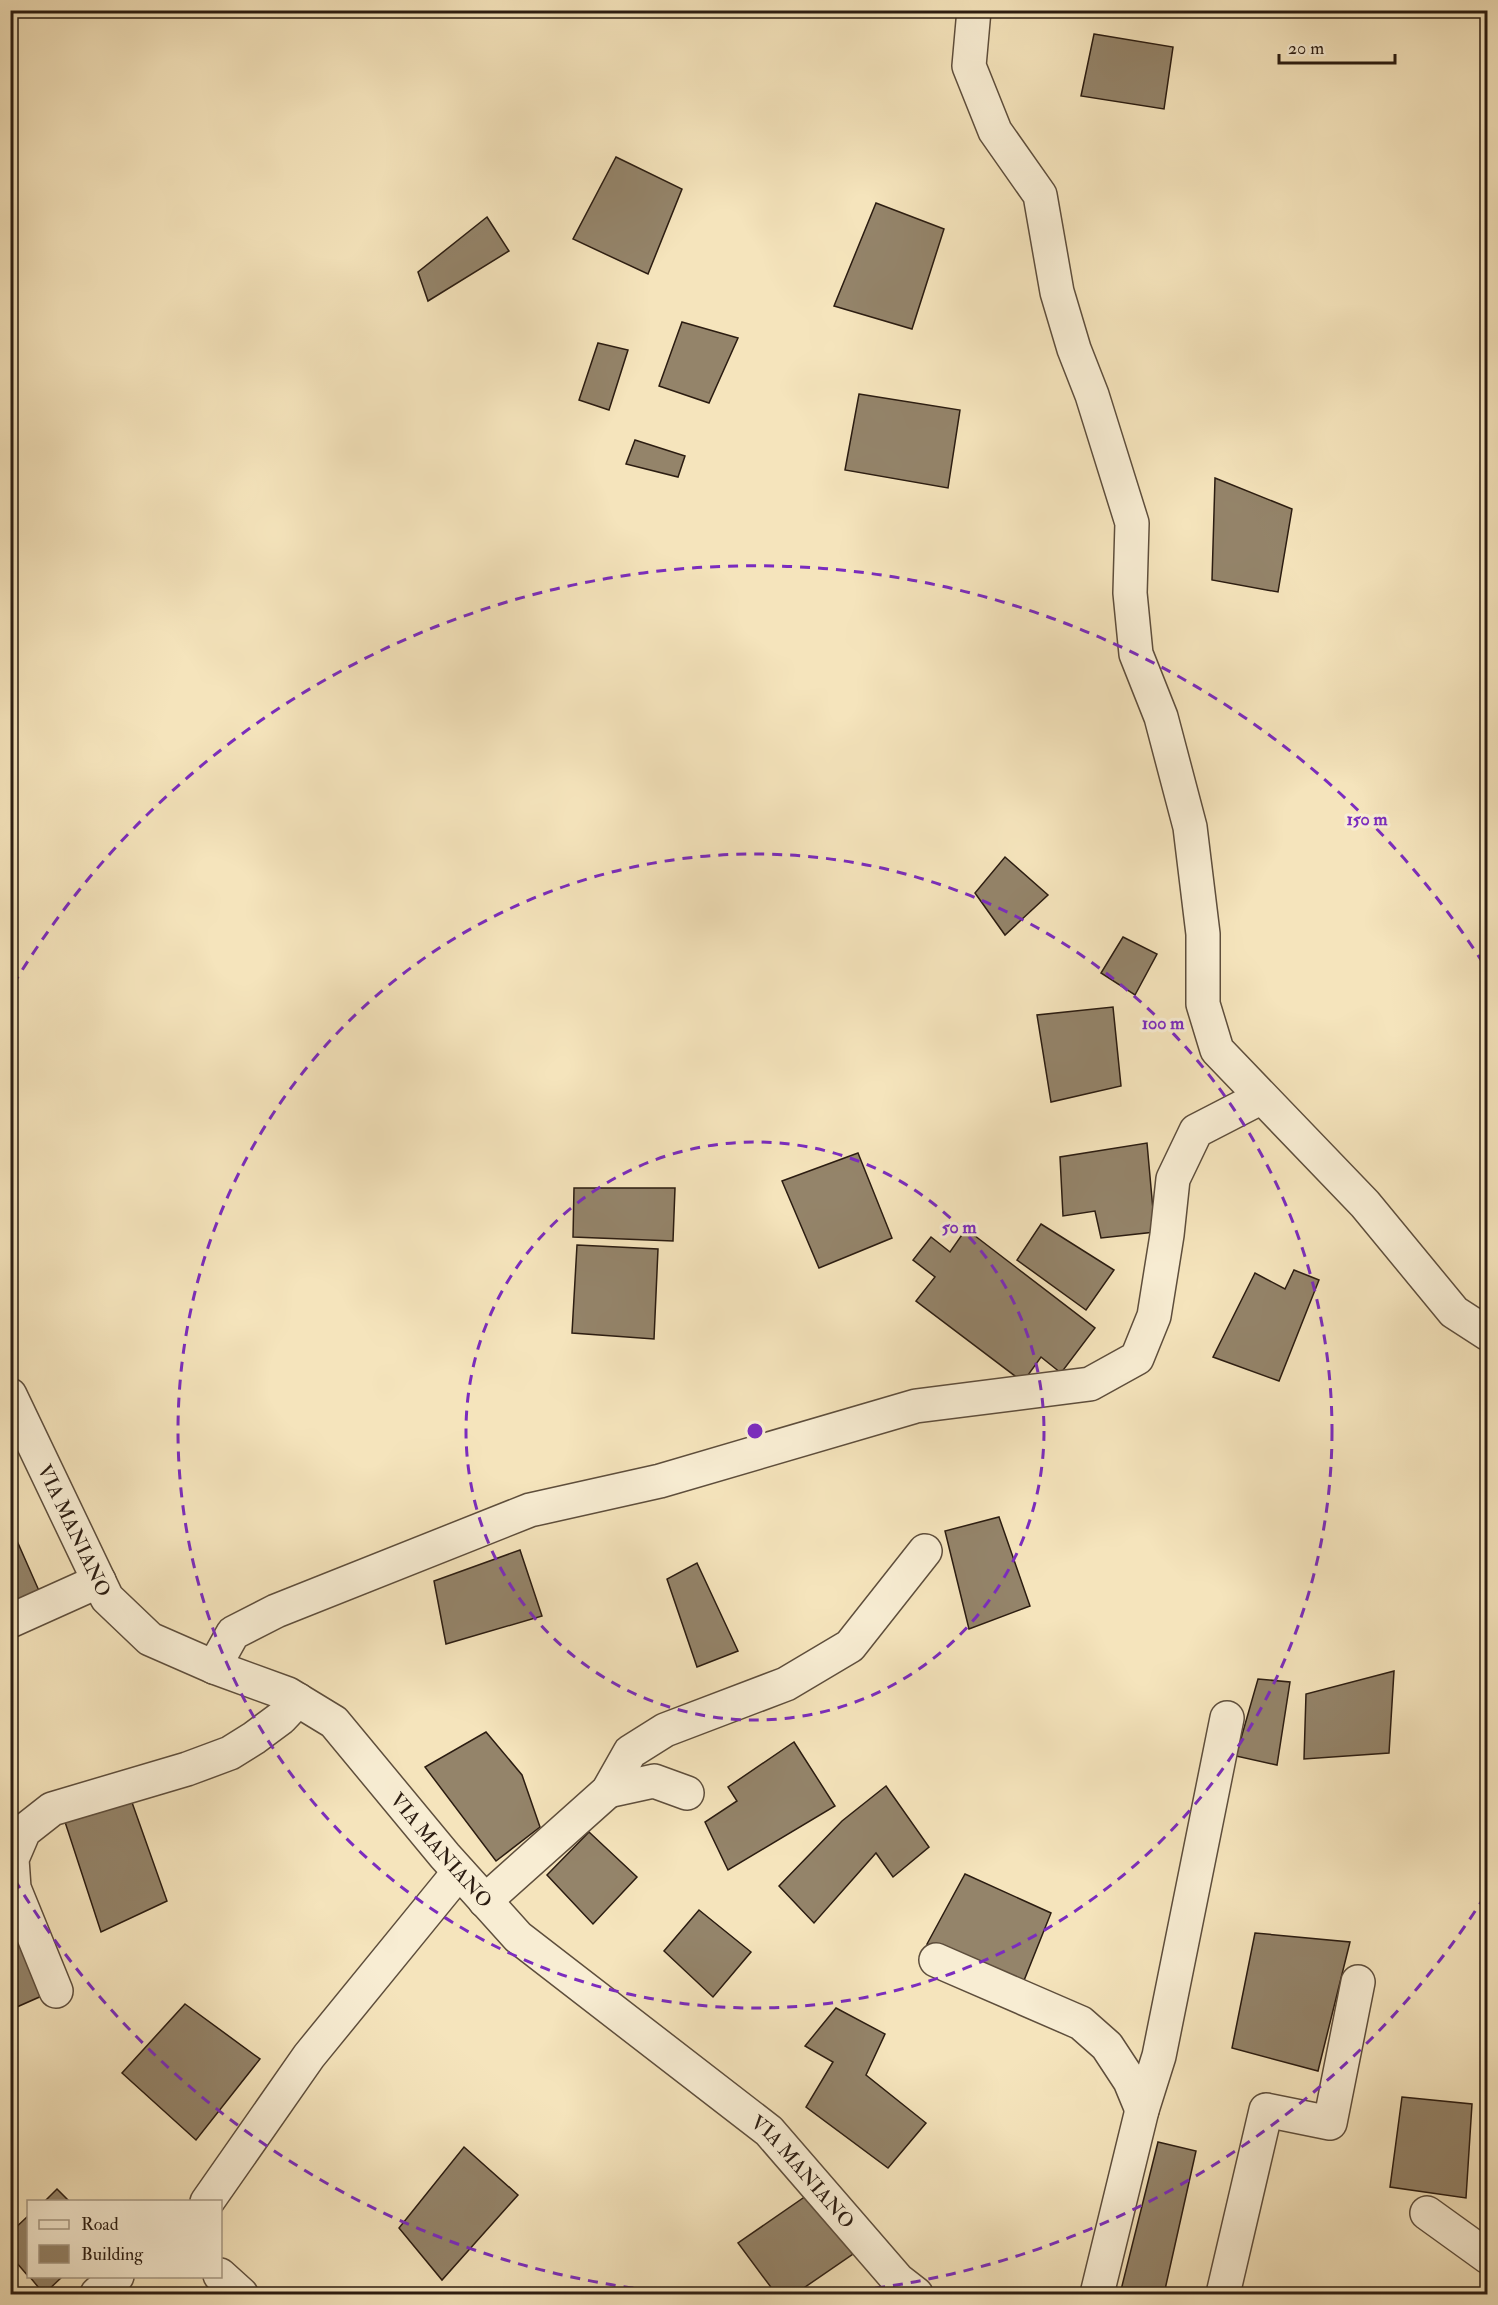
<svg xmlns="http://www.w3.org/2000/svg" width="1498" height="2305" font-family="'IM FELL Double Pica',serif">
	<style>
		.building { fill: #94846a; stroke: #2b1c11; stroke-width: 1.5 }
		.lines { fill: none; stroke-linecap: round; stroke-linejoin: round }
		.minor-casing { stroke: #5e4e3c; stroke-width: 36 }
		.minor { stroke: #f8edd3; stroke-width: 33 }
		.ring { fill: none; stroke: #7b2cbf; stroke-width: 3; stroke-dasharray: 10 8 }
		.labels { text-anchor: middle; stroke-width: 6; stroke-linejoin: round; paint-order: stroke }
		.street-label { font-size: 20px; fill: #2b1c11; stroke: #f8edd3 }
		.centre { fill: #7b2cbf; stroke: #f8edd3; stroke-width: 3 }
		.ring-label { font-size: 18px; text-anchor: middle; font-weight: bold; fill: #7b2cbf; stroke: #f8edd3; stroke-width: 6; stroke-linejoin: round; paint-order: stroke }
	</style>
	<rect width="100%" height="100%" fill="#f5e4bc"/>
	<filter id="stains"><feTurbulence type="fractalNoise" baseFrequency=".00333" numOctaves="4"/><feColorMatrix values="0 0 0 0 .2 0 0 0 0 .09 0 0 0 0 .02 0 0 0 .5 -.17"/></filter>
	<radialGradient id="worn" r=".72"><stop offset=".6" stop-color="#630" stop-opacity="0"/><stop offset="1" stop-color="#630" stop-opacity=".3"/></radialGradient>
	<g class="building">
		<polygon points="1094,34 1173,47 1164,109 1081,96"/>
		<polygon points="616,157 682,189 648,274 573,239"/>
		<polygon points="876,203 944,229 912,329 834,306"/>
		<polygon points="487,217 509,251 428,301 418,272"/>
		<polygon points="682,322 738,338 709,403 659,386"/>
		<polygon points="598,343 628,350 609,410 579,400"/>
		<polygon points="859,394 960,410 948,488 845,470"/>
		<polygon points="635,440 685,456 678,477 626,464"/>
		<polygon points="1215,478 1292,509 1278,592 1212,580"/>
		<polygon points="1005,857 1048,895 1005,935 975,893"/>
		<polygon points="1123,937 1157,954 1135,995 1101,973"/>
		<polygon points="1113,1007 1121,1086 1051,1102 1037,1015"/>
		<polygon points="1147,1143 1155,1232 1101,1238 1095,1211 1063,1216 1060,1157"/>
		<polygon points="858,1153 892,1238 819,1268 782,1181"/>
		<polygon points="574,1188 675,1188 673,1241 573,1237"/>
		<polygon points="1041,1224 1114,1270 1086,1310 1017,1260"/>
		<polygon points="966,1229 1095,1328 1061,1373 1041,1357 1023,1382 916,1301 935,1277 913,1260 931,1237 950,1252"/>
		<polygon points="577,1245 658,1249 654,1339 572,1333"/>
		<polygon points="1294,1270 1319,1280 1279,1381 1213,1357 1255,1273 1285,1289"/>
		<polygon points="999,1517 1030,1606 969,1629 945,1531"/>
		<polygon points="10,1525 40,1593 10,1605"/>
		<polygon points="520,1550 542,1616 446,1644 434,1581"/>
		<polygon points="697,1563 738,1651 697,1667 667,1579"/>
		<polygon points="1394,1671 1389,1753 1304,1759 1306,1694"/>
		<polygon points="1258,1679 1290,1682 1277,1765 1236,1756"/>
		<polygon points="486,1732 522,1775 540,1827 496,1861 425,1767"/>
		<polygon points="794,1742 835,1806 728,1870 705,1822 737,1801 728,1787"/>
		<polygon points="886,1786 929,1847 893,1877 876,1853 814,1923 779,1886 842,1821"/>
		<polygon points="129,1794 167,1901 101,1932 65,1822"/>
		<polygon points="589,1832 637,1877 593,1924 547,1875"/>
		<polygon points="965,1874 1051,1913 1023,1983 927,1944"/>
		<polygon points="699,1910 751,1952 713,1997 664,1951"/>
		<polygon points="10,1920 44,1995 10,2010"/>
		<polygon points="1255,1933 1350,1942 1318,2071 1232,2048"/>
		<polygon points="185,2004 260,2059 196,2140 122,2073"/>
		<polygon points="836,2008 885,2034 866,2075 926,2123 888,2168 806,2107 833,2062 805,2046"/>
		<polygon points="1402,2097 1472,2104 1466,2198 1390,2187"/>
		<polygon points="1158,2142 1196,2151 1164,2294 1120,2294"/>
		<polygon points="464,2147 518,2195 442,2280 399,2228"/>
		<polygon points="57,2189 70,2202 44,2202"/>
		<polygon points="806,2196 853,2254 795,2294 776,2294 738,2243"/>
		<polygon points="28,2216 28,2276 10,2255 10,2233"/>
		<polygon points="29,2276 63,2276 44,2294"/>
	</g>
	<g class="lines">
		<g class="minor-casing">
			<g id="minor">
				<polyline points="974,10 969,66 995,131 1040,195 1057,292 1074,349 1092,395 1132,523 1130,593 1136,654 1161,717 1190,827 1203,934 1203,1004 1217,1050 1365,1204 1454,1312 1488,1334"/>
				<path id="s1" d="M10,1395L107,1598L150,1639L214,1667L288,1694L334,1722L445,1856L518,1937L769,2131L898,2280L916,2294"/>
				<polyline points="10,1621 99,1581"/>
				<polyline points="214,1667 233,1633 276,1611 530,1510 660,1481 916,1406 1090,1384 1137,1358 1154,1316 1167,1235 1173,1179 1196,1131 1260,1098"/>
				<polyline points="608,1791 654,1781 687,1793"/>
				<polyline points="485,1901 608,1791 630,1752 665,1730 786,1684 850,1646 925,1551"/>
				<polyline points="936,1960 1081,2023 1107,2046 1130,2081 1142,2110"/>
				<polyline points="56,1991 14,1888 12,1859 24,1831 52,1809 187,1769 230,1753 254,1738 281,1718 298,1700"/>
				<polyline points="207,2202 309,2056 459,1872"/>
				<polyline points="1427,2213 1488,2257"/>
				<polyline points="220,2275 241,2294"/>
				<polyline points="97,2294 117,2276"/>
				<polyline points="1097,2294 1142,2110 1159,2056 1227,1718"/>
				<polyline points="1223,2294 1266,2110 1330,2123 1358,1982"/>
			</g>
		</g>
		<use href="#minor" class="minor"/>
	</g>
	<g class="ring">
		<circle cx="755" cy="1431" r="289"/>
		<circle cx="755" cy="1431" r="577"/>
		<path d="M1485 1896A866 866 0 0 1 823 2294M687 2294A866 866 0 0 1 13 1877M13 985A866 866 0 0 1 1485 966"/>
	</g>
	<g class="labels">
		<g class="street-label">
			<text dy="7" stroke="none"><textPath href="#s1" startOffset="150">VIA MANIANO</textPath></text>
			<text dy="7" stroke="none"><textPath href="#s1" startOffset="654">VIA MANIANO</textPath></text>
			<text dy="7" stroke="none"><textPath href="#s1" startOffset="1140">VIA MANIANO</textPath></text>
		</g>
	</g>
	<circle cx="755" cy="1431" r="9" class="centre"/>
	<g class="ring-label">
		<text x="1367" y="825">150 m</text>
		<text x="1163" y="1029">100 m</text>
		<text x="959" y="1233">50 m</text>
	</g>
	<rect width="1498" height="2305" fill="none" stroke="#f5e4bc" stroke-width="36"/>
	<rect x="12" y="12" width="1474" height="2281" fill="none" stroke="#2b1c11" stroke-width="3"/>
	<rect x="18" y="18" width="1462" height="2269" fill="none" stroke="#2b1c11" stroke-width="1.5"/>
	<rect x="27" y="2200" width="195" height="78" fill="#f8edd3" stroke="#a69985" stroke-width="1.5"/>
	<rect x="39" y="2220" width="30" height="9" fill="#f8edd3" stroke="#a69985" stroke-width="1.5"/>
	<text x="81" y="2230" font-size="18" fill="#2b1c11">Road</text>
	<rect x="39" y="2245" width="30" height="18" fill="#94846a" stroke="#a69985" stroke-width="1.5"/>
	<text x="81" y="2260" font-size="18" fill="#2b1c11">Building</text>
	<path d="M1279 54v9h116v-9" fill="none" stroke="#2b1c11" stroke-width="3"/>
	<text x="1288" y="54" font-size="18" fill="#2b1c11" stroke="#f8edd3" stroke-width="4.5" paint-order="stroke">20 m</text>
	<rect width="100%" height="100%" filter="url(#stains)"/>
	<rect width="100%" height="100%" fill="url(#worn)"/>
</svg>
